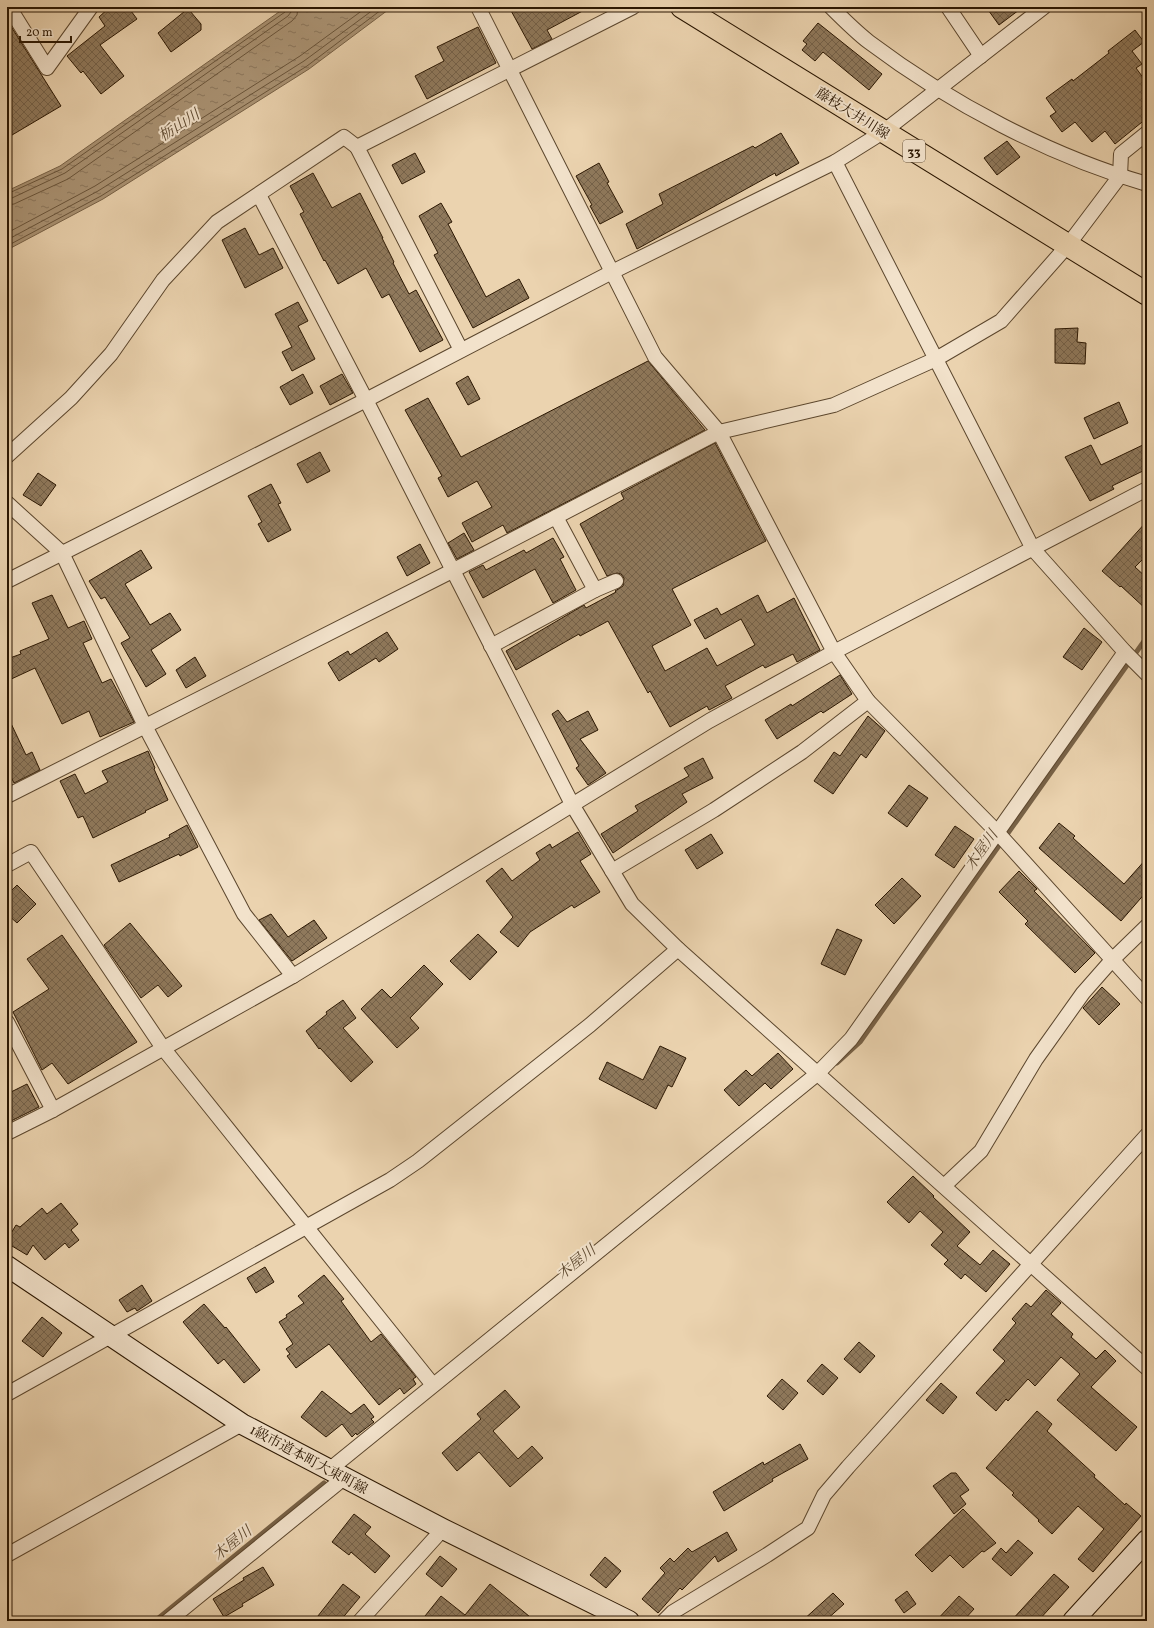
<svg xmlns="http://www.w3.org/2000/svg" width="1154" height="1628" font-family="Vollkorn,'Noto Serif JP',serif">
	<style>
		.water { fill: url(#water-ripples); stroke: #776146 }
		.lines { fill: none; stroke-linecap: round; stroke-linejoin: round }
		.shore { stroke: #6a553b; stroke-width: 1 }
		.stream { stroke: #776146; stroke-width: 5 }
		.building { fill: url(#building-cross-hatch); stroke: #2b1702 }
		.street-casing { stroke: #5b462d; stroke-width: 16 }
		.secondary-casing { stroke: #2b1702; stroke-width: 22 }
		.primary-casing { stroke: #2b1702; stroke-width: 24 }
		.street { stroke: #f2e2cb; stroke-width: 14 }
		.secondary { stroke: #f2e2cb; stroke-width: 20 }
		.primary { stroke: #ebd3af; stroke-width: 22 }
		.labels { text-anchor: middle; stroke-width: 4; stroke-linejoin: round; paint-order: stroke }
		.shield { fill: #f2e2cb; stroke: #67543e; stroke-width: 1 }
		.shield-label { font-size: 13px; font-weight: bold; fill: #2b1702 }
		.street-label { font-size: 14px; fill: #2b1702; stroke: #f2e2cb }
		.water-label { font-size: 15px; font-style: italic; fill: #5e4930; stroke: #f2e2cb }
	</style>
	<defs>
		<pattern id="water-ripples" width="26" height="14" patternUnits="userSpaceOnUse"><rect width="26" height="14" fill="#aa9374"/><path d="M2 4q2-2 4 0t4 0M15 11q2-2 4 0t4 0" fill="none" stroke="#8b775d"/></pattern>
		<pattern id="building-cross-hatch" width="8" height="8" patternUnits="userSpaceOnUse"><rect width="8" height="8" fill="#8f795c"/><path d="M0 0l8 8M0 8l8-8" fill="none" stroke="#75624a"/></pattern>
	</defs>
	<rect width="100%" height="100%" fill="#ebd3af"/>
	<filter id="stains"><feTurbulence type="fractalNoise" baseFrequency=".005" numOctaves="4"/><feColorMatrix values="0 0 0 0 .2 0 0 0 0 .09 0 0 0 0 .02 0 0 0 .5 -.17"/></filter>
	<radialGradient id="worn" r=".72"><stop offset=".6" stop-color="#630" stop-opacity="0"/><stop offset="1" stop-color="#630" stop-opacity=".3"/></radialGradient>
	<polygon class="water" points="286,7 392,7 309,69 103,199 7,250 7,191 60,166"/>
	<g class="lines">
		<g class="shore">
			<polyline points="7,194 62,169 285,12 287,7"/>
			<polyline points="7,199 12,198 65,173 288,16 291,12 292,7"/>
			<polyline points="7,205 14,204 68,179 292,21 297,15 298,7"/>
			<polyline points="7,233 95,186 300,56 367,7"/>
			<polyline points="7,240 98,191 304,61 377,7"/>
			<polyline points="7,246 101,196 307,66 385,7"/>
		</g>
		<g class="stream">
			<polyline points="837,1063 860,1042 1147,637"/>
			<polyline points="155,1621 324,1483"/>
		</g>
	</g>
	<g class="building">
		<polygon points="110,7 128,7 137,19 100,45 124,76 101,94 83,71 81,73 67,56 105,26 99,17"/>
		<polygon points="509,7 590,7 547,30 552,39 532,49"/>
		<polygon points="986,7 1023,7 999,25"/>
		<polygon points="185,11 190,11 201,24 201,30 171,52 158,33"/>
		<polygon points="7,20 61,106 7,138"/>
		<polygon points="818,23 882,74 869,90 823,52 815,61 802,50 807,44 803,41"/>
		<polygon points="478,27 496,63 427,99 415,76 444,61 437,47"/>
		<polygon points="1135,30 1144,42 1132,51 1142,64 1136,68 1147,83 1147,118 1115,144 1105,131 1092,142 1075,122 1062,132 1050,116 1056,112 1046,98 1072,79 1073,81 1109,53 1108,51"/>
		<polygon points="781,133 799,163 776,176 775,173 637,249 626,224 663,204 659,194 753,146 755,148"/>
		<polygon points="1007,141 1020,157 997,175 984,158"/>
		<polygon points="415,153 425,172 402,184 392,165"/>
		<polygon points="599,163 609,182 607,183 623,212 600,224 590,206 592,205 576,176"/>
		<polygon points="313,173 332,208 360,193 383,238 382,238 394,262 393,263 409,294 416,290 443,340 420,352 389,294 382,298 366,268 338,284 325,260 324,261 300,214 304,212 290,186"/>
		<polygon points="441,203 452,222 448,224 486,297 519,279 529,298 473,328 434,255 438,253 419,216"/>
		<polygon points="245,228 259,255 273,248 283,268 245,288 222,240"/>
		<polygon points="298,302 308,321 298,326 315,359 292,371 282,352 292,347 275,314"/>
		<polygon points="1078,328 1077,342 1086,343 1085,364 1055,363 1055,329"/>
		<polygon points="648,361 705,430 507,533 503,525 472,542 462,523 492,507 477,481 448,497 438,478 442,476 405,410 428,398 461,457"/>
		<polygon points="303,374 313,393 290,405 280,387"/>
		<polygon points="342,374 353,393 330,405 320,386"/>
		<polygon points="468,376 480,399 468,405 456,383"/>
		<polygon points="1119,402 1128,423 1094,439 1084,418"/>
		<polygon points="715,443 766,541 672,589 691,625 652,646 665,671 707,648 717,666 755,645 741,619 705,639 694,620 717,608 721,615 758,595 767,613 794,598 820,650 797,662 793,654 765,668 763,665 725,686 732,698 709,710 707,706 670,727 650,691 648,693 608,621 580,636 579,634 516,670 506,651 584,605 586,608 616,592 615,591 623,586 624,578 621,574 617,573 607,576 580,524 624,499 621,493"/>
		<polygon points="1147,443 1147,469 1112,486 1114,489 1090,501 1065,457 1091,445 1101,465"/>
		<polygon points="320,452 330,471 307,483 297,464"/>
		<polygon points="38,473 56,485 41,506 23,495"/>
		<polygon points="271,484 281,503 278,504 291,530 268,542 258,524 262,522 248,496"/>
		<polygon points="1147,521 1147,555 1135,567 1147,578 1147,610 1121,586 1120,587 1102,571"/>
		<polygon points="464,533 474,550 457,559 448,543"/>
		<polygon points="553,538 564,557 560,559 576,590 553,603 535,569 483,598 469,572 483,565 486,570 524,550 526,553"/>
		<polygon points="420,544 430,563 407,576 397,557"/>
		<polygon points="141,550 152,568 125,584 150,625 170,613 181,630 151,650 166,674 146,687 121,643 130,638 105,597 101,599 89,581"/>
		<polygon points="52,595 68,628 84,621 92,639 83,643 102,683 111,679 134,722 100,737 89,711 62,724 35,668 7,681 7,659 21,654 20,651 49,639 32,603"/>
		<polygon points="1084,628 1102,642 1082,670 1063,657"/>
		<polygon points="387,632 398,649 379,662 376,658 339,681 328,663 348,651 350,655"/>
		<polygon points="195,657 206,676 186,688 176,670"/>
		<polygon points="840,675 852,694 823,713 821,711 777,739 765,720 791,704 792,706"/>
		<polygon points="558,710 567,722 588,711 598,730 580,739 606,773 588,785 576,768 579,766 552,714"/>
		<polygon points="7,715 26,755 32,752 40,770 14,783 7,769"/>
		<polygon points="868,716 885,731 866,758 861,754 833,794 814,781 834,752 840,756"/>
		<polygon points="148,751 155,768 154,769 168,800 145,811 146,812 93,838 83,816 78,818 60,781 75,774 85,794 108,782 102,771"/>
		<polygon points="703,758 713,778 682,794 687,802 613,853 601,834 638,811 635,806 689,776 684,768"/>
		<polygon points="909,785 928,798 907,827 888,813"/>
		<polygon points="1059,823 1075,836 1073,838 1124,884 1147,858 1147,891 1121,921 1039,848"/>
		<polygon points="187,825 198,847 180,856 179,854 119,882 111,865 170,837 169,835"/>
		<polygon points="955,826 974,839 954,868 935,855"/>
		<polygon points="578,832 591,854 580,861 600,892 574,908 572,905 530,932 518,947 500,932 513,917 486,881 502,868 512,881 540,860 536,853 550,844 552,848"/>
		<polygon points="711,834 723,853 697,869 685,850"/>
		<polygon points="1019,871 1037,889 1034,891 1095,953 1075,973 1025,924 1028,921 999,892"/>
		<polygon points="902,878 921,896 894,924 875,905"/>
		<polygon points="17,885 36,904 17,923 7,914 7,895"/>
		<polygon points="271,914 288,937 314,920 327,938 292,961 259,920"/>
		<polygon points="130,923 182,986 168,997 158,985 141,998 104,945"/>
		<polygon points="837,929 862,940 845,975 821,964"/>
		<polygon points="478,934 497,952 470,980 450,961"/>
		<polygon points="62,935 137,1042 68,1084 52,1063 42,1070 13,1012 49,989 27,959"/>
		<polygon points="424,965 443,984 410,1018 419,1028 397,1048 361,1009 382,989 391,998"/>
		<polygon points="1102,987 1120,1004 1099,1025 1083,1008"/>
		<polygon points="343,1000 356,1018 343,1028 373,1062 351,1082 320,1048 319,1049 306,1031 327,1014 326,1012"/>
		<polygon points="660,1046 686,1058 672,1087 668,1085 656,1109 599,1079 607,1062 643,1080"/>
		<polygon points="778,1053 793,1069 771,1089 765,1083 739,1106 724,1090 746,1070 752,1076"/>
		<polygon points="27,1084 39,1107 7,1123 7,1094"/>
		<polygon points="913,1176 934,1196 933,1197 970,1232 957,1246 980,1265 993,1250 1010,1264 986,1292 965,1274 961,1279 944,1264 948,1260 931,1245 943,1232 920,1211 909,1223 887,1202"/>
		<polygon points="61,1203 78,1224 71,1230 79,1240 69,1248 65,1243 45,1260 33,1245 27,1255 7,1243 7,1240 16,1225 20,1227 42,1208 47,1214"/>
		<polygon points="265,1267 274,1282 256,1293 247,1278"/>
		<polygon points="324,1275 344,1299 341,1301 371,1342 381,1334 416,1377 413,1379 416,1384 404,1394 400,1388 379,1405 329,1344 296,1368 287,1356 290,1354 286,1349 293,1344 279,1322 287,1317 286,1315 304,1303 298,1296"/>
		<polygon points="142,1285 152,1301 137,1311 135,1308 127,1312 119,1300"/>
		<polygon points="1046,1290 1061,1303 1051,1314 1073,1334 1071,1337 1096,1359 1105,1350 1116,1361 1091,1387 1137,1427 1116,1451 1057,1400 1080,1374 1061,1357 1035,1386 1028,1379 1008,1401 1006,1399 996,1411 976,1393 1005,1361 993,1350 1016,1323 1012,1319 1026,1303 1031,1307"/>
		<polygon points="204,1304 225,1328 226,1327 260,1370 244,1383 224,1359 218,1364 183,1322"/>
		<polygon points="42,1317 62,1333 43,1357 22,1341"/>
		<polygon points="859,1342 875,1356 860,1373 844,1359"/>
		<polygon points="822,1364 838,1378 823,1395 807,1381"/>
		<polygon points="782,1379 798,1393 783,1410 767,1396"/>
		<polygon points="941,1383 957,1397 943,1414 926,1400"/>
		<polygon points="505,1390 520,1407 493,1431 518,1459 532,1446 543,1458 510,1487 479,1452 457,1471 442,1453 481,1419 477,1414"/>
		<polygon points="322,1391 351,1414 364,1404 374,1417 371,1419 374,1422 357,1435 356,1433 352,1437 342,1424 326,1437 301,1417"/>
		<polygon points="1037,1411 1052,1424 1047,1431 1095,1475 1094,1477 1125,1505 1126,1503 1141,1516 1093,1572 1078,1559 1104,1529 1078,1506 1052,1534 1038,1521 1039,1520 1012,1495 1014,1493 986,1468"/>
		<polygon points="800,1444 808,1459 772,1479 773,1481 724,1511 713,1492 763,1462 764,1465"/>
		<polygon points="951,1473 956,1473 969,1490 960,1496 966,1504 954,1514 933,1486"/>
		<polygon points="963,1509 996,1543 984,1552 982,1551 963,1568 950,1555 932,1572 915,1555"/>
		<polygon points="354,1514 371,1527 365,1534 390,1556 375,1573 351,1552 349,1555 332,1542"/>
		<polygon points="727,1532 737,1550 718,1562 715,1556 682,1590 680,1588 658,1613 642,1599 665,1573 660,1568 670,1558 674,1562 688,1548 692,1552"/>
		<polygon points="1018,1540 1033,1553 1011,1576 992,1559 1001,1548 1006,1553"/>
		<polygon points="440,1556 457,1569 442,1587 426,1574"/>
		<polygon points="605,1557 621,1571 606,1588 590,1575"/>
		<polygon points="263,1567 274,1585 242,1604 243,1606 224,1617 213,1599 244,1580 243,1578"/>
		<polygon points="1054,1574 1069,1587 1048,1610 1038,1621 1011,1621"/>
		<polygon points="343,1584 360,1597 340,1621 314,1621"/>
		<polygon points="490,1584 535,1621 421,1621 441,1596 465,1615"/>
		<polygon points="907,1591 916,1604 904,1613 895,1600"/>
		<polygon points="833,1593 844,1604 825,1621 802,1621"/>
		<polygon points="959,1596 974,1609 963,1621 936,1621"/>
	</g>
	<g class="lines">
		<g class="street-casing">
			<g id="street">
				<polyline points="9,7 47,68 91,7"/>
				<polyline points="478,7 655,357 719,432 834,652 868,701 997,832 1147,998"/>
				<path d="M831,7C843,19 856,32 869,42C950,103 1050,156 1147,184"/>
				<polyline points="948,7 981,56"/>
				<polyline points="835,162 1033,549 1125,652 1147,674"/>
				<polyline points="259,195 366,400 573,806 632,904 678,949 1147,1368"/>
				<polyline points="461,350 357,147 633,7"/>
				<polyline points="7,456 71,398 111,354 163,280 217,222 344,137 357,147"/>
				<polyline points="7,503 62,553 145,726 244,914 293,976"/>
				<polyline points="556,517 595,590"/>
				<polyline points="7,581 366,400 612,272 835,162 883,132 1044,7"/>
				<polyline points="491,646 595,590 616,581"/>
				<polyline points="7,796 452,571 719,432 834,405 936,359 1001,321 1068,245 1120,176 1121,154 1147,133"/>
				<polyline points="7,865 31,852 163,1048 433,1385"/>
				<polyline points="612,871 714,810 802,752 868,701"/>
				<polyline points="7,1022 53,1110"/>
				<polyline points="7,1133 53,1110 293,976 709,721 834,652 1147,489"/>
				<polyline points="944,1186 981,1151 1036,1059 1083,993 1112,960 1147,926"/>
				<polyline points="7,1394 390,1180 418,1161 590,1025 678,949"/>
				<polyline points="329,1470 817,1074 851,1039 1125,652"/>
				<polyline points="7,1555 242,1424"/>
				<polyline points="168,1621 344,1478"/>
				<polyline points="360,1621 443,1529"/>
				<polyline points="664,1621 673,1612 767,1555 808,1528 824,1495 848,1467 1147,1135"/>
			</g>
		</g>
		<g class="secondary-casing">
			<g id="secondary">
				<polyline points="7,1266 242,1424 443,1529 629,1621"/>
				<polyline points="1073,1621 1147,1540"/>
			</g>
		</g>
		<g class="primary-casing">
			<polyline id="primary" points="682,7 1147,294"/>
		</g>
		<use href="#street" class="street"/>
		<use href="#secondary" class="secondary"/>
		<use href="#primary" class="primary"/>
	</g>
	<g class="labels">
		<rect class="shield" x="903" y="140" width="22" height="22" rx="3"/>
		<g class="shield-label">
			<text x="914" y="156">33</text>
		</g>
		<g class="street-label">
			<text transform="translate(853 113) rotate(32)" y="5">藤枝大井川線</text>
			<text transform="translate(309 1459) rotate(28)" y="5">1級市道本町大東町線</text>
		</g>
		<g class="water-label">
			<text transform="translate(179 125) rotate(-33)" y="5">栃山川</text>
			<text transform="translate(981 850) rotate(-55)" y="5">木屋川</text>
			<text transform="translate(576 1262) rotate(-39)" y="5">木屋川</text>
			<text transform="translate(232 1543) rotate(-39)" y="5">木屋川</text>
		</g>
	</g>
	<rect width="1154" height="1628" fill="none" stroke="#ebd3af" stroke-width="24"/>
	<rect x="8" y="8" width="1138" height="1612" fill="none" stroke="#2b1702" stroke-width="2"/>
	<rect x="12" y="12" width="1130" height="1604" fill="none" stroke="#2b1702"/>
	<path d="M20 36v6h51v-6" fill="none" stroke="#2b1702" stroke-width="2"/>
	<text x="26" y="36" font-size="12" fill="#2b1702" stroke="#f2e2cb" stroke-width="3" paint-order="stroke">20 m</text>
	<rect width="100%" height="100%" filter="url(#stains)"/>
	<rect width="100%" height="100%" fill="url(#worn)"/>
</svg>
